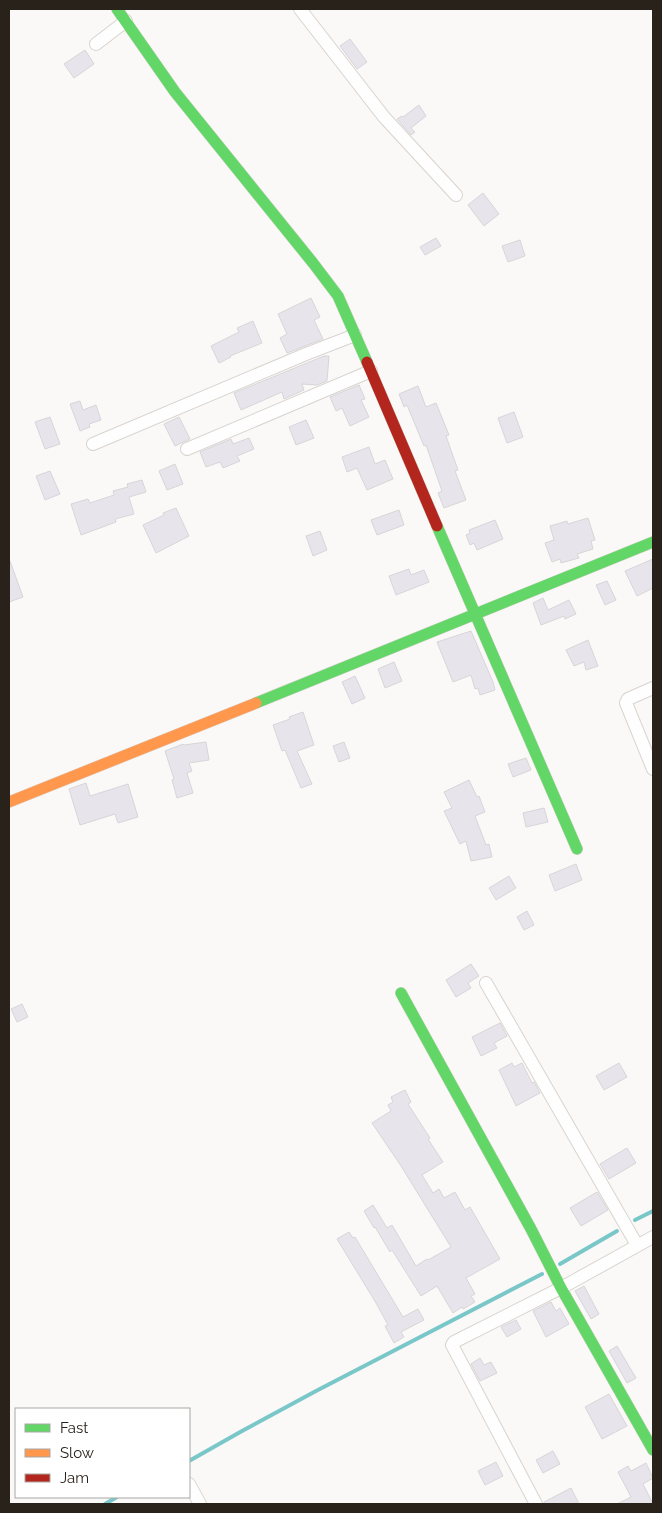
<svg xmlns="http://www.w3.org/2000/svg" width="662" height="1513" font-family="Raleway,sans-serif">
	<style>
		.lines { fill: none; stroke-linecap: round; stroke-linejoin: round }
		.stream { stroke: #7ac7c9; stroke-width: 4 }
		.building { fill: #e8e4eb; stroke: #d8d5d9 }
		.street-casing { stroke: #d8d4cf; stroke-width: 14 }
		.fast-casing { stroke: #d8d4cf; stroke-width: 12 }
		.slow-casing { stroke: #d8d4cf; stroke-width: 12 }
		.jam-casing { stroke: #d8d4cf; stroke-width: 12 }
		.street { stroke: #fefefe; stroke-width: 12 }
		.fast { stroke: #63d668; stroke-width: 11 }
		.slow { stroke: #ff974d; stroke-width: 11 }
		.jam { stroke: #b3261e; stroke-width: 11 }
	</style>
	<rect width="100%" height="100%" fill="#fbf9f7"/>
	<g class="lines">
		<g class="stream">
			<polyline points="635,1220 653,1211"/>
			<polyline points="560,1264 617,1231"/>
			<polyline points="189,1461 242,1431 316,1391 542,1274"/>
			<polyline points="105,1504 117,1497"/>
		</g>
	</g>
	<g class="building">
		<polygon points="350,39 367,62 357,69 340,46"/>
		<polygon points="85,50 94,64 74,78 64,64"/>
		<polygon points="419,105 426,116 411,128 415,132 411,135 397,119 402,116 403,117"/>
		<polygon points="483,193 499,214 484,226 468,205"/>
		<polygon points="436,238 441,246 425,255 420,247"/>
		<polygon points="520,240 525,256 508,262 502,246"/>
		<polygon points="311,298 320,317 314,320 323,339 287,353 280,338 287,334 278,314"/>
		<polygon points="253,321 262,343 230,356 231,357 219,363 211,346 239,332 237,328"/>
		<polygon points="324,356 329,356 327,381 317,385 302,384 304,390 284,399 282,392 241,410 234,393"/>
		<polygon points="359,385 365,399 361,400 369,417 350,426 342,408 336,411 330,397"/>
		<polygon points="418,386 426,407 436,403 449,435 446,436 458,470 455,471 466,500 444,508 438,493 442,491 426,445 424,446 407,405 404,407 399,394"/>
		<polygon points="80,401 83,410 96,405 101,420 89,424 90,427 80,431 70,404"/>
		<polygon points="514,412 523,437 507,443 498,418"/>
		<polygon points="50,417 60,444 45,449 35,422"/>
		<polygon points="179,417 190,439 175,446 164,424"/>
		<polygon points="306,420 314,438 296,445 289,427"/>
		<polygon points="249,438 254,449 237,456 240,461 223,468 220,462 206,467 200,452 231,439 233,444"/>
		<polygon points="369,447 375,464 385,460 393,479 367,490 357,468 347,472 342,457"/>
		<polygon points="175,464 183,484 167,490 159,471"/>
		<polygon points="50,471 60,494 45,500 36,476"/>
		<polygon points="142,480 146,492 129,497 134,514 115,519 116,522 81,535 71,504 88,499 90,503 114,495 113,491 128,487 127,484"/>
		<polygon points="176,508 189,536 156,553 143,525 164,515 163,513"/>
		<polygon points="399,510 404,525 377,535 371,520"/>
		<polygon points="588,518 595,540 591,541 593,549 577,554 579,558 561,563 560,559 552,562 545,543 554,540 550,526 567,521 568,524"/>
		<polygon points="495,520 503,539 477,550 474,543 470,545 466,535 470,533 469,530"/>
		<polygon points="320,531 327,550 313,556 306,536"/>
		<polygon points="653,559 653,588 637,596 625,571"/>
		<polygon points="10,561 23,597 9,602 9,562"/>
		<polygon points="409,569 411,575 424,570 429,582 396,595 389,576"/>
		<polygon points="607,581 616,600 605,605 596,585"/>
		<polygon points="543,598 548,610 569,600 576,614 565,619 564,616 541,625 533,603"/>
		<polygon points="471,631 493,682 495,690 480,695 478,688 475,689 471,675 453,682 437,642"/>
		<polygon points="588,640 598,666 586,670 584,662 574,666 566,650"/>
		<polygon points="394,662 402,681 385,688 378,669"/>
		<polygon points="355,676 365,698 352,704 342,682"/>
		<polygon points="303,712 314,745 297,751 312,784 301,788 285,750 282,751 273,725 290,719 289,717"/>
		<polygon points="206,742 209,760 189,763 192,771 187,773 193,793 177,798 172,780 174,779 165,751 183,744 184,745"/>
		<polygon points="344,742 350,758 339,762 333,746"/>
		<polygon points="526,758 531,770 513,777 508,764"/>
		<polygon points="469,780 477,797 479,796 485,812 475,816 486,845 489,844 492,857 471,861 466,841 460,844 444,811 452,808 444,792"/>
		<polygon points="86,783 90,796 128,784 138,817 118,823 115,814 80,825 69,789"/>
		<polygon points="544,808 548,822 526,827 523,813"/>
		<polygon points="576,864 582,880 555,891 549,875"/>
		<polygon points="509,876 516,888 496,900 489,888"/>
		<polygon points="527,911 534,925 524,930 517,917"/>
		<polygon points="471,964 479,976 468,983 471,988 456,997 446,980"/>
		<polygon points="22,1004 28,1017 17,1022 11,1009"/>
		<polygon points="500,1023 507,1036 494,1043 497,1048 481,1056 472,1037"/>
		<polygon points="512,1063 514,1067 522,1063 532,1083 534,1082 540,1093 516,1106 499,1070"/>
		<polygon points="619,1063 627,1077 604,1090 596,1076"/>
		<polygon points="405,1090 411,1102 408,1104 430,1138 428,1139 443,1162 422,1175 433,1193 439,1189 444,1198 455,1192 465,1210 470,1207 500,1259 466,1278 475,1294 471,1296 475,1302 463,1309 462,1307 453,1313 437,1286 421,1296 392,1250 390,1252 375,1227 374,1228 364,1211 373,1205 387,1228 392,1225 416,1266 427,1259 428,1260 451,1247 401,1166 372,1123 391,1111 388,1105 393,1102 391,1097"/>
		<polygon points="627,1148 636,1163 609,1179 600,1164"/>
		<polygon points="597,1192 608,1210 581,1226 570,1208"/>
		<polygon points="349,1232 353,1238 355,1237 403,1317 418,1309 424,1320 401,1332 404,1337 394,1343 385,1326 388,1325 376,1303 337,1239"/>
		<polygon points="584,1286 599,1314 591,1319 575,1291"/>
		<polygon points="551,1302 556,1311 560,1308 569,1324 546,1337 533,1311"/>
		<polygon points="516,1320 521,1329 507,1337 501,1327"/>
		<polygon points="617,1346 636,1378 627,1383 609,1351"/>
		<polygon points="480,1358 484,1365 491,1362 497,1373 480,1381 471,1364"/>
		<polygon points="609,1394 627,1426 602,1439 585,1407"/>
		<polygon points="553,1451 560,1464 543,1473 536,1460"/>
		<polygon points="496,1462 503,1476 485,1485 478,1471"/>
		<polygon points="646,1463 653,1478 643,1484 653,1504 617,1504 631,1497 618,1472 628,1466 631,1471"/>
		<polygon points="571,1488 579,1504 544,1504 544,1502"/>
	</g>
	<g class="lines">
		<g class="street-casing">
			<g id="street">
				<polyline points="300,9 384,117 456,195"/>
				<polyline points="96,44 126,21"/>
				<polyline points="93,444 306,354 355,335"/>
				<polyline points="187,449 371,371"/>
				<polyline points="653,688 628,699 626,703 653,769"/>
				<polyline points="486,983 637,1245"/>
				<polyline points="189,1484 200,1504"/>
				<polyline points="536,1504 452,1345 454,1342 561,1288 653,1237"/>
			</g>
		</g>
		<g class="fast-casing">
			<g id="fast">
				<polyline points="117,9 175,92 313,263 338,296 367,362"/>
				<polyline points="437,526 577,849"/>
				<polyline points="256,703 653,542"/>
				<polyline points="401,993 531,1229 561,1288 653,1450"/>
			</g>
		</g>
		<g class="slow-casing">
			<polyline id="slow" points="9,802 256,703"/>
		</g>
		<g class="jam-casing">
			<polyline id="jam" points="367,362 437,526"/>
		</g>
		<use href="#street" class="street"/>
		<use href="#fast" class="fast"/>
		<use href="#slow" class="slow"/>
		<use href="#jam" class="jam"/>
	</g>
	<rect width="662" height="1513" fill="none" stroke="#29221b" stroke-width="20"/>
	<rect x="15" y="1408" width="175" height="90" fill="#ffffff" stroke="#a9a7a4"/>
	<rect x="25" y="1424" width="25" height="8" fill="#63d668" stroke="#a9a7a4"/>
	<text x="60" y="1433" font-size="15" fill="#29221b">Fast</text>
	<rect x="25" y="1449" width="25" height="8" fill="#ff974d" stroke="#a9a7a4"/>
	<text x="60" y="1458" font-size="15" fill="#29221b">Slow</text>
	<rect x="25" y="1474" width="25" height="8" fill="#b3261e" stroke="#a9a7a4"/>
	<text x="60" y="1483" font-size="15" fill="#29221b">Jam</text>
</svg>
